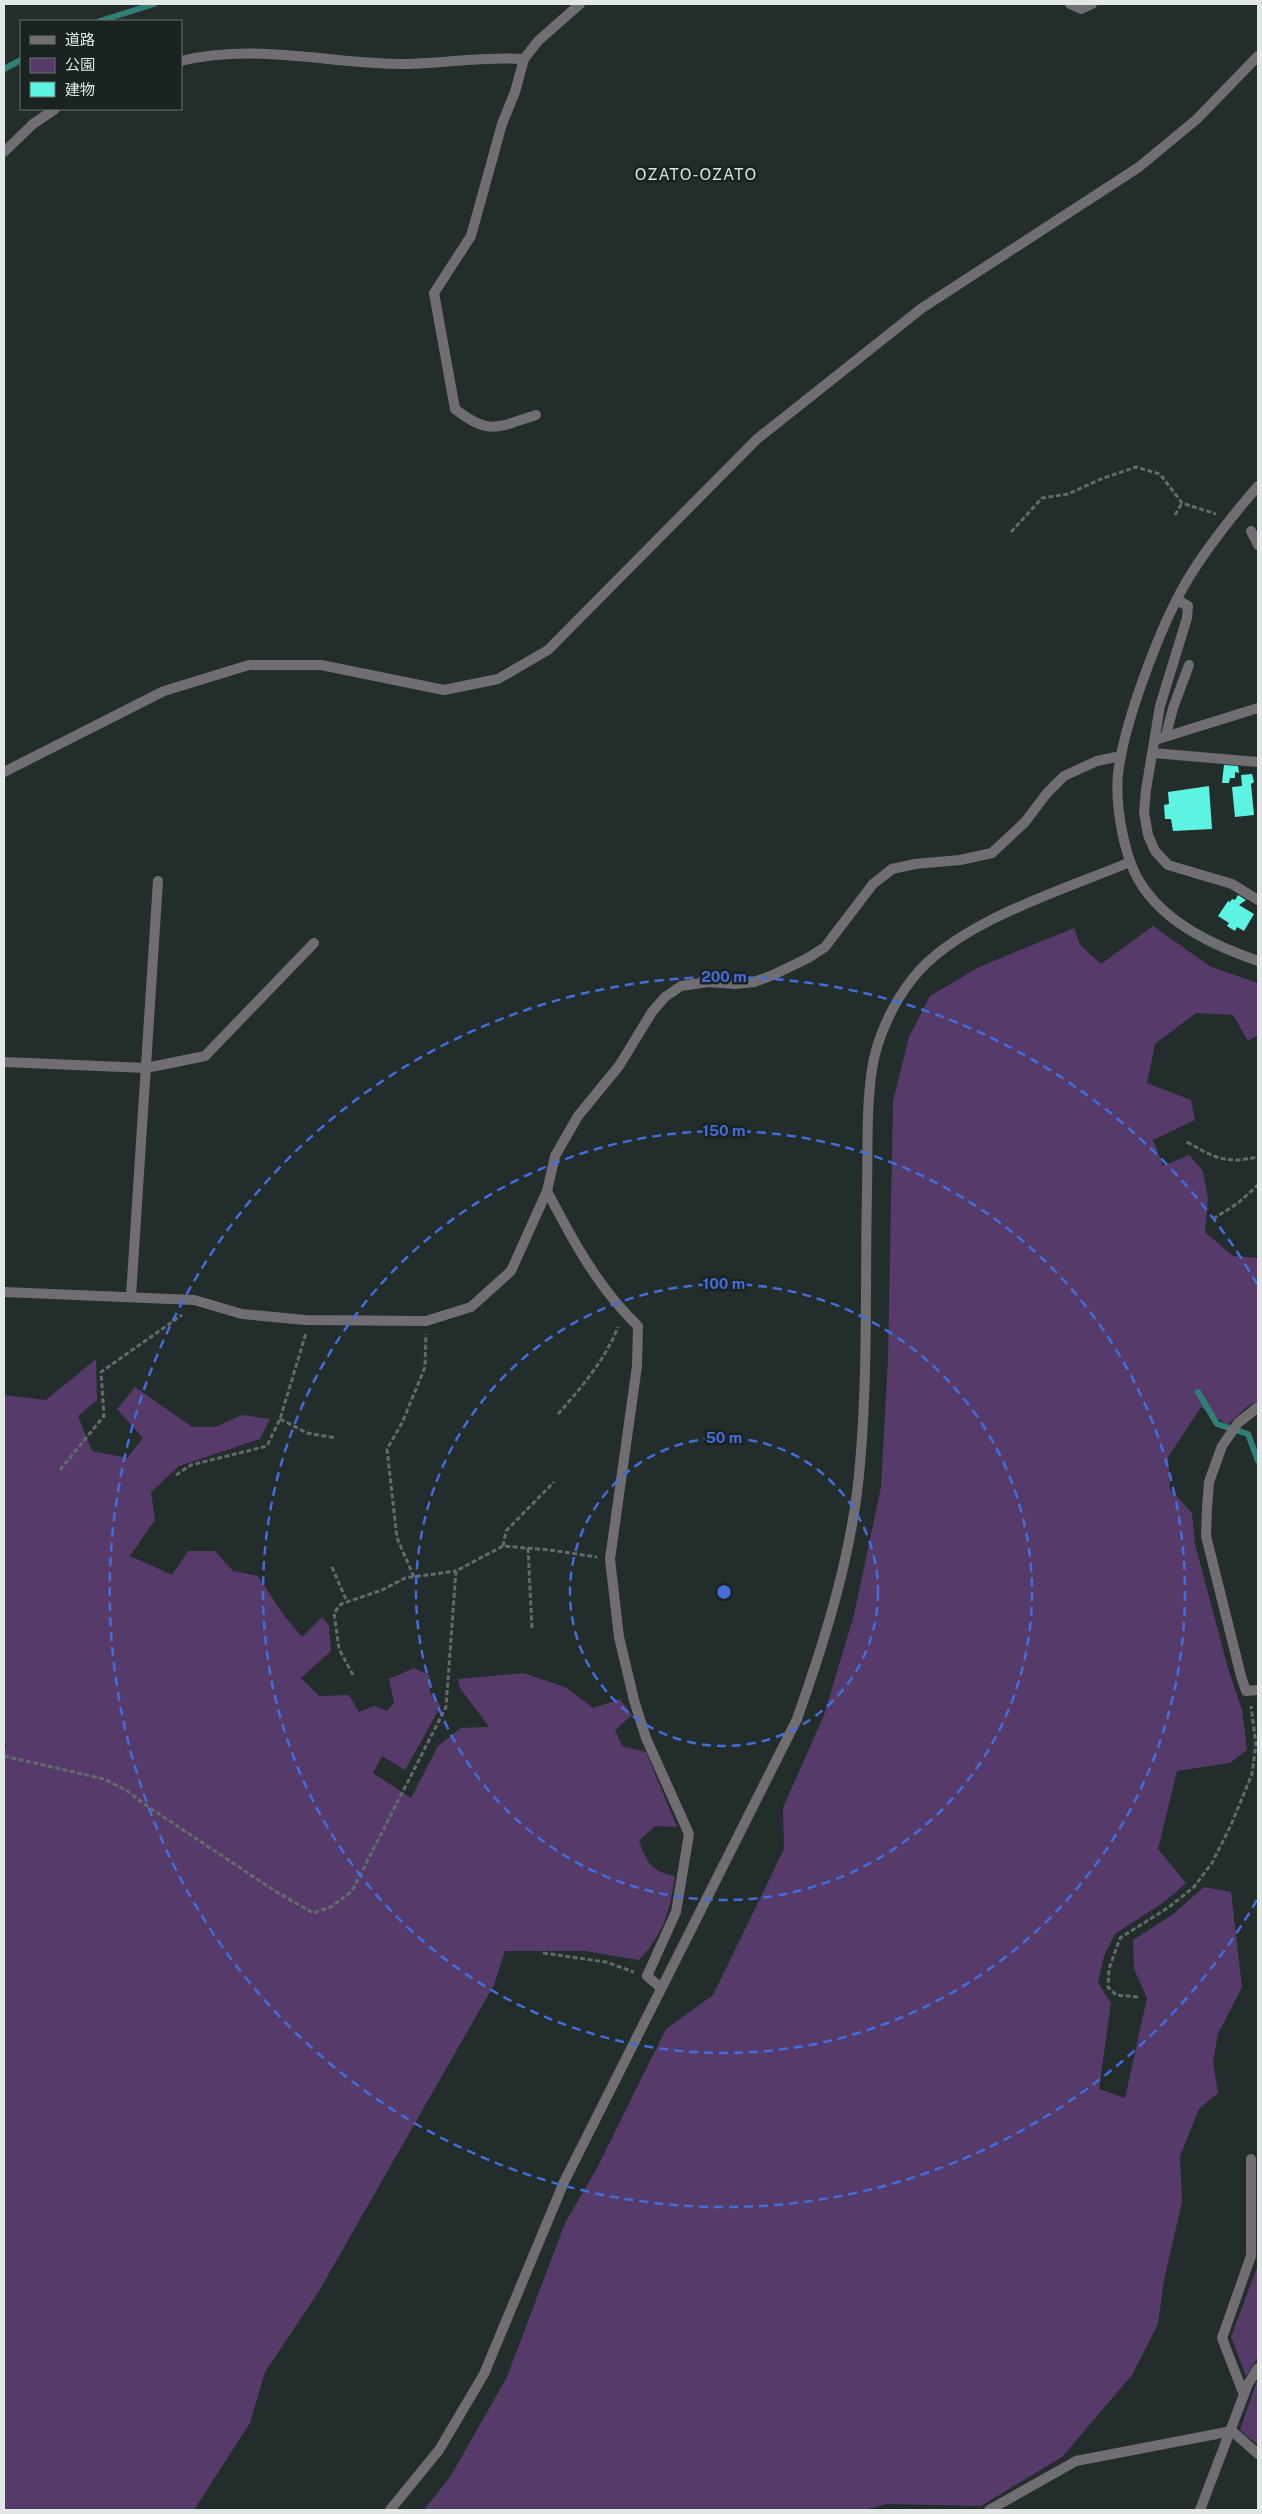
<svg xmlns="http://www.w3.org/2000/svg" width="1262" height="2514" font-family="'Public Sans','Noto Sans JP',sans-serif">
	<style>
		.green { fill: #563b6a }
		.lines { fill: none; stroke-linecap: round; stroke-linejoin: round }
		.stream { stroke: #307f76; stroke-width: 6 }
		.building { fill: #5cf3e3 }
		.path { stroke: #626b6a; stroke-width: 3; stroke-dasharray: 5 2.5; stroke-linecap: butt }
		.service { stroke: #706e72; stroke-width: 10 }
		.minor { stroke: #706e72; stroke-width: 10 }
		.tertiary { stroke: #706e72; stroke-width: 10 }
		.ring { fill: none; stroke: #446ddb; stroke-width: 2.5; stroke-dasharray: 9 6 }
		.labels { text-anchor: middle; stroke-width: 5; stroke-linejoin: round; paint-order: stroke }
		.quarter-label { font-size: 16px; letter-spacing: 1px; fill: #d6e2e0; stroke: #1a2322 }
		.centre { fill: #446ddb; stroke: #1a2322; stroke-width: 2.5 }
		.ring-label { font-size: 15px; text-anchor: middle; font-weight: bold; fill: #446ddb; stroke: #1a2322; stroke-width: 5; stroke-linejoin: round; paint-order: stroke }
	</style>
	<rect width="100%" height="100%" fill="#232d2c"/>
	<g class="green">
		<polygon points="1153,926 1211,967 1258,983 1258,1035 1248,1041 1233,1015 1196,1013 1155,1044 1147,1083 1191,1100 1195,1120 1153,1140 1163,1166 1189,1155 1203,1171 1208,1199 1205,1232 1233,1256 1258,1258 1258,1401 1248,1406 1227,1425 1201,1407 1168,1457 1170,1489 1192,1513 1195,1544 1228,1668 1242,1710 1247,1750 1230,1763 1177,1771 1158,1849 1186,1883 1164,1902 1115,1934 1104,1956 1098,1983 1111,2003 1099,2089 1125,2098 1147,1998 1134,1969 1133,1940 1172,1915 1204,1887 1231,1892 1242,1987 1218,2034 1213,2062 1218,2093 1199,2109 1180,2156 1182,2202 1164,2280 1158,2324 1132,2375 1062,2457 981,2506 887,2504 864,2510 424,2510 450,2477 507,2377 565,2223 596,2170 666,2029 713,1995 784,1849 783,1808 824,1715 854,1615 881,1487 888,1358 893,1101 909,1037 930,996 979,967 1074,928 1080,945 1101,964"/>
		<path d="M96,1359L97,1400L78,1416L92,1451L127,1458L143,1438L117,1409L135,1387L192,1427H215L242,1415L270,1419L260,1439L179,1466L151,1492L155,1520L130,1556L172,1575L188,1551H215L233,1571L258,1576L285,1617L302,1637L322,1617L329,1626L331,1651L301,1678L319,1696L349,1695L359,1712L374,1706L387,1711L394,1703L389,1679L414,1668L429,1675L430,1693L441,1706L405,1770L382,1756L373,1773L411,1798L438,1746L461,1728L489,1727L460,1688L458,1679L523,1673L565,1687L593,1708L620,1699L632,1715L615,1730L622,1746L646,1752L677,1827L655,1826L639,1841C648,1864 651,1871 675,1876C670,1911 664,1933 639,1960L585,1951H505L494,1985L319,2291L265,2372L250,2423L194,2510H4V1750L7,1745L4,1744V1395L46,1400Z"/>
		<polygon points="1258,2265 1258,2357 1246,2376 1231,2337"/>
		<polygon points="1258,2378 1258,2445 1240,2430"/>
	</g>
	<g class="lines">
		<g class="stream">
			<polyline points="100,21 154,4"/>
			<polyline points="4,69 21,60"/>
			<polyline points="1198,1392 1217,1424 1248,1434 1258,1461"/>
		</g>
	</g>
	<g class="building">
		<polygon points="1224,765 1238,766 1239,773 1235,772 1235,778 1230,778 1229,783 1222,783"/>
		<polygon points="1252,774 1254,782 1251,784 1254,815 1235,817 1232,787 1242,786 1241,775"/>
		<polygon points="1209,786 1212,829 1173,831 1171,819 1165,819 1164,805 1169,804 1168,792"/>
		<polygon points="1238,895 1246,900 1239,905 1254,914 1244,931 1237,927 1235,931 1227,926 1229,923 1218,916 1228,901 1230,902 1232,899 1235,900"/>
	</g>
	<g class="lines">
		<g class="path">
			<polyline points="1175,515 1182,503"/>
			<polyline points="1011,532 1042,498 1068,494 1101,479 1136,467 1160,474 1182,503 1216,514"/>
			<path d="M1187,1142C1215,1158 1225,1164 1258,1157"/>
			<polyline points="1213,1219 1238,1203 1258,1185"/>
			<path d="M558,1414C581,1388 605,1360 618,1327"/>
			<polyline points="280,1419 307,1433 336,1438"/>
			<polyline points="60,1470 104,1416 101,1372 182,1315"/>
			<polyline points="176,1475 191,1465 267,1446 280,1419 306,1333"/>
			<polyline points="503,1546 506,1531 554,1482"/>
			<polyline points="528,1548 532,1629"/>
			<polyline points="332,1567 347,1602"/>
			<polyline points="414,1577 397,1538 387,1449 402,1423 425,1367 426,1334"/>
			<polyline points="353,1675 339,1649 334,1613 341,1604 382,1590 405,1578 456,1571"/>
			<polyline points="4,1756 104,1779 126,1790 147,1806 275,1891 313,1913 331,1907 352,1891 446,1707 456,1571 503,1546 550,1550 597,1557"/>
			<polyline points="543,1953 606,1962 634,1972"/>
			<polyline points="1138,1997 1116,1995 1108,1987 1109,1969 1120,1938 1169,1907 1194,1887 1212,1863 1231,1825 1252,1774 1256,1744 1251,1706"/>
		</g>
		<polyline class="service" points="1166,735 1173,708 1189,665"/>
		<g class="minor">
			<polyline points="1070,4 1081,9 1092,4"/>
			<path d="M181,61C253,43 326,63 398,64C440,64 482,56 524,59"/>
			<polyline points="4,152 33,124 55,109"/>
			<path d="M536,415C498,427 489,436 455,409L434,293L471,236L502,124L515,92L524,59L538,41L580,4"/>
			<polyline points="1251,531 1258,545"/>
			<polyline points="1177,600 1188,606 1187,618 1160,706 1146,790 1144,812 1148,835 1155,851 1168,865 1232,884 1258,900"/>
			<polyline points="1155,740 1258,708"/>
			<polyline points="1153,753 1258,762"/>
			<polyline points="4,1062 146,1068 205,1056 314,943"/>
			<path d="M547,1191C572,1239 598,1288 638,1326L637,1366L610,1559L619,1637L634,1700L646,1738L689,1834L676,1912L647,1976L661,1988"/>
			<polyline points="4,1292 194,1300 242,1314 305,1320 426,1321 471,1307 511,1271 547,1191 555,1156 578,1116 619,1066 652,1012 665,997 681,986 708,982 735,984 754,982 773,975 808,958 825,947 873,884 892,869 915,864 960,860 992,853 1025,822 1047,793 1064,776 1097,761 1121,756"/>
			<polyline points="131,1296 158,881"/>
			<polyline points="1258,1407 1238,1423 1222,1446 1209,1482 1207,1508 1206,1536 1241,1676 1246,1691 1258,1690"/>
			<polyline points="1244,2395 1222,2338 1251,2256 1251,2159"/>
			<polyline points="1232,2431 1258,2454"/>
			<polyline points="989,2510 1076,2461 1232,2431"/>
			<polyline points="1200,2510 1248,2384 1258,2368"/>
		</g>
		<g class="tertiary">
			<path d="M1258,486C1233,515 1208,546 1188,579C1161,624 1124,722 1118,774C1115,806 1124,860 1143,887C1169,925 1215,946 1258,961"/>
			<polyline points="4,772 164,691 249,665 321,665 444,690 498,679 548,650 757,439 922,308 1139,167 1197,119 1258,56"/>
			<path d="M390,2510L439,2450L484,2374L564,2182L797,1719C826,1637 853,1551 860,1464C868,1373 865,1282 867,1191C868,1151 866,1109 872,1069C877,1037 893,1003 913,978C958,921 1064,890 1130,862"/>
		</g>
	</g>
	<g class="ring">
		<circle cx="724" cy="1592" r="154"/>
		<circle cx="724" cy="1592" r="308"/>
		<circle cx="724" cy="1592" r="461"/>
		<path d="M1257 1900A615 615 0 1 1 1257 1284"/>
	</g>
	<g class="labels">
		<g class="quarter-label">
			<text x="696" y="180">OZATO-OZATO</text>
		</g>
	</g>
	<circle cx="724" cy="1592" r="8" class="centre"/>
	<g class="ring-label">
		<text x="724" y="982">200 m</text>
		<text x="724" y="1136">150 m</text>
		<text x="724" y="1289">100 m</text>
		<text x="724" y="1443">50 m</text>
	</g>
	<rect width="1262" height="2514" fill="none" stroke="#e2e8e7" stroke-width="10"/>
	<rect x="20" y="20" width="162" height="90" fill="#1a2322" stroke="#6a7271"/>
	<rect x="30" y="36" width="25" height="8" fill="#706e72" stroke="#6a7271"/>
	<text x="65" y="45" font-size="15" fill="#e2e8e7">道路</text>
	<rect x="30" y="58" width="25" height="15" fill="#563b6a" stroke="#6a7271"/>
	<text x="65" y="70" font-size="15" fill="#e2e8e7">公園</text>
	<rect x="30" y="82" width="25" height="15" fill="#5cf3e3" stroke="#6a7271"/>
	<text x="65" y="95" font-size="15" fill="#e2e8e7">建物</text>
</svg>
